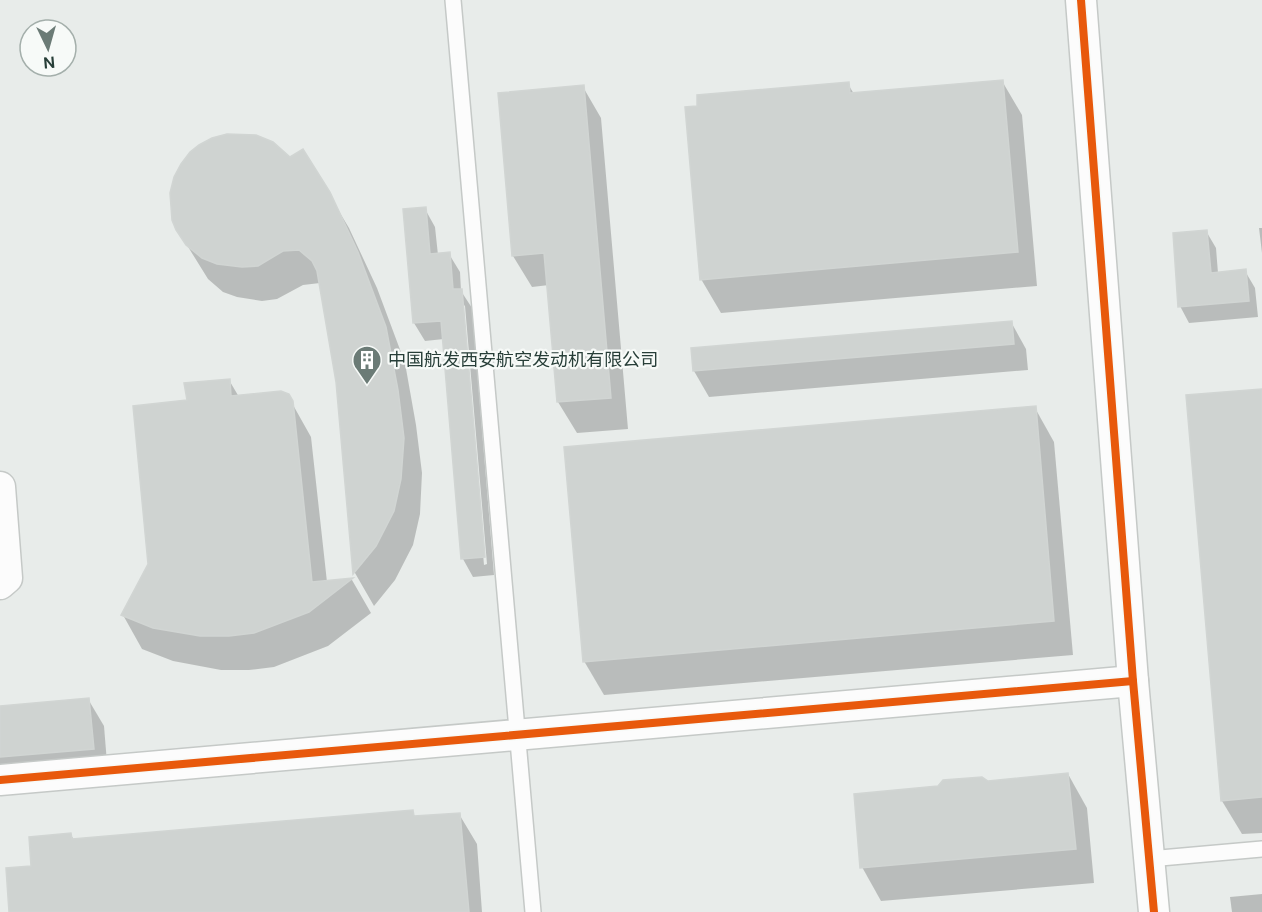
<svg xmlns="http://www.w3.org/2000/svg" width="1262" height="912" font-family="'DM Sans','Noto Sans SC',sans-serif">
	<style>
		.shadow { fill: #0003; fill-rule: evenodd }
		.building { fill: #cfd3d1; stroke: #d1d5d3; stroke-width: 1.5 }
		.lines { fill: none; stroke-linecap: round; stroke-linejoin: round }
		.lane-casing { stroke: #c5c9c7; stroke-width: 18 }
		.street-casing { stroke: #c5c9c7; stroke-width: 33 }
		.lane { stroke: #fcfcfc; stroke-width: 15 }
		.street { stroke: #fcfcfc; stroke-width: 30 }
		.cycleway-casing { stroke: #f7faf8; stroke-width: 11 }
		.cycleway { stroke: #e8590c; stroke-width: 8 }
		.labels { text-anchor: middle; stroke-width: 4.5; stroke-linejoin: round; paint-order: stroke }
		.poi-label { font-size: 18px; fill: #273e38; stroke: #f7faf8; text-anchor: start }
	</style>
	<rect width="100%" height="100%" fill="#e8ecea"/>
	<g class="shadow">
		<polygon points="1002,81 1022,115 1037,286 721,313 701,279 848,84 854,94"/>
		<polygon points="583,87 601,118 628,429 577,433 558,402 549,285 532,287 513,256"/>
		<polygon points="328,193 349,228 377,288 405,363 416,425 422,473 420,514 413,545 395,580 374,606 355,573 338,382 320,283 303,285 277,299 262,301 237,297 223,292 208,279 177,229"/>
		<path d="M425,209L435,227L438,255L449,254L460,272L461,291L472,308L494,575L473,577L463,559L444,339L425,341L414,323L404,211ZM462,303L465,306L487,564L484,565Z"/>
		<polygon points="1259,228 1262,228 1262,254 1262,253"/>
		<polygon points="1206,231 1216,248 1218,273 1245,271 1255,288 1258,317 1189,323 1180,306"/>
		<polygon points="1011,322 1026,349 1028,370 709,397 694,371"/>
		<polygon points="229,380 239,397 288,396 311,437 327,582 352,580 371,613 328,646 274,667 249,670 221,670 173,661 142,649 123,615 150,564 188,402"/>
		<polygon points="1262,390 1262,833 1242,834 1222,801"/>
		<polygon points="1035,408 1054,442 1073,655 604,695 584,661"/>
		<polygon points="88,699 104,726 108,775 0,784 0,707"/>
		<polygon points="1068,774 1087,808 1094,883 881,901 862,867 939,787"/>
		<polygon points="412,812 416,818 459,814 477,844 482,912 10,912 33,868 71,835 74,840"/>
		<polygon points="1262,894 1262,912 1232,912 1230,897"/>
	</g>
	<g class="building">
		<polygon points="1003,80 1018,252 700,280 685,107 697,106 697,95 849,82 850,93"/>
		<polygon points="584,85 611,398 557,402 544,253 512,256 498,93"/>
		<polygon points="227,134 256,135 273,142 290,157 303,149 330,192 358,252 386,327 398,390 404,438 401,479 394,511 376,546 353,574 336,382 317,271 312,261 299,250 283,251 258,266 242,267 217,264 202,258 186,245 176,230 172,220 170,193 174,177 181,164 190,152 199,145 212,138"/>
		<polygon points="426,207 430,254 450,252 453,289 462,289 485,557 461,559 441,321 413,323 403,209"/>
		<polygon points="1207,230 1211,273 1246,269 1249,301 1178,307 1173,233"/>
		<polygon points="1012,321 1014,344 693,371 691,348"/>
		<polygon points="230,379 231,396 281,391 289,394 293,401 312,582 353,578 309,612 254,633 229,636 200,636 153,628 121,615 148,564 133,406 187,400 184,383"/>
		<polygon points="1262,389 1262,797 1221,801 1186,395"/>
		<polygon points="1036,406 1054,621 583,662 564,447"/>
		<polygon points="89,698 94,749 0,757 0,706"/>
		<polygon points="1068,773 1076,849 860,868 854,794 938,786 943,780 982,777 988,781"/>
		<polygon points="413,810 414,816 460,813 469,912 9,912 6,868 31,866 29,837 71,833 72,839"/>
	</g>
	<g class="lines">
		<g class="lane-casing">
			<g id="lane">
				<polyline points="453,0 533,912"/>
				<polyline points="1149,859 1262,849"/>
			</g>
		</g>
		<g class="street-casing">
			<g id="street">
				<polyline points="1081,0 1133,681 1154,912"/>
				<polyline points="0,487 7,578 0,584"/>
				<polyline points="0,780 1133,681"/>
			</g>
		</g>
		<use href="#lane" class="lane"/>
		<use href="#street" class="street"/>
		<g class="cycleway-casing">
			<g id="cycleway">
				<polyline points="1081,0 1133,681 1154,912"/>
				<polyline points="0,780 1133,681"/>
			</g>
		</g>
		<use href="#cycleway" class="cycleway"/>
	</g>
	<defs>
		<g id="building-pin" transform="scale(1.5)"><path d="M0 17L-7.5 6A9.5 9.5 0 1 1 7.5 6Z" fill="#6b7b76" stroke="#f7faf8"/><path d="M-4-6H4V6H1V3H-1V6H-4ZM-2.5-4.3h1.7v1.8h-1.7ZM.8-4.3h1.7v1.8H.8ZM-2.5-1h1.7V.8h-1.7ZM.8-1h1.7V.8H.8Z" fill="#fff"/></g>
	</defs>
	<g fill-rule="evenodd">
		<use href="#building-pin" x="367" y="360"/>
	</g>
	<g class="labels">
		<g class="poi-label">
			<text x="388" y="366">中国航发西安航空发动机有限公司</text>
		</g>
	</g>
	<g transform="translate(48 48) rotate(175)"><circle r="28" fill="#f7faf8" stroke="#a4afab" stroke-width="1.5"/>
	<path d="M0-4.5L10 22L0 15L-10 22Z" fill="#6b7b76"/>
	<text y="-9" font-size="16" font-weight="bold" text-anchor="middle" fill="#273e38">N</text>
	</g>
</svg>
